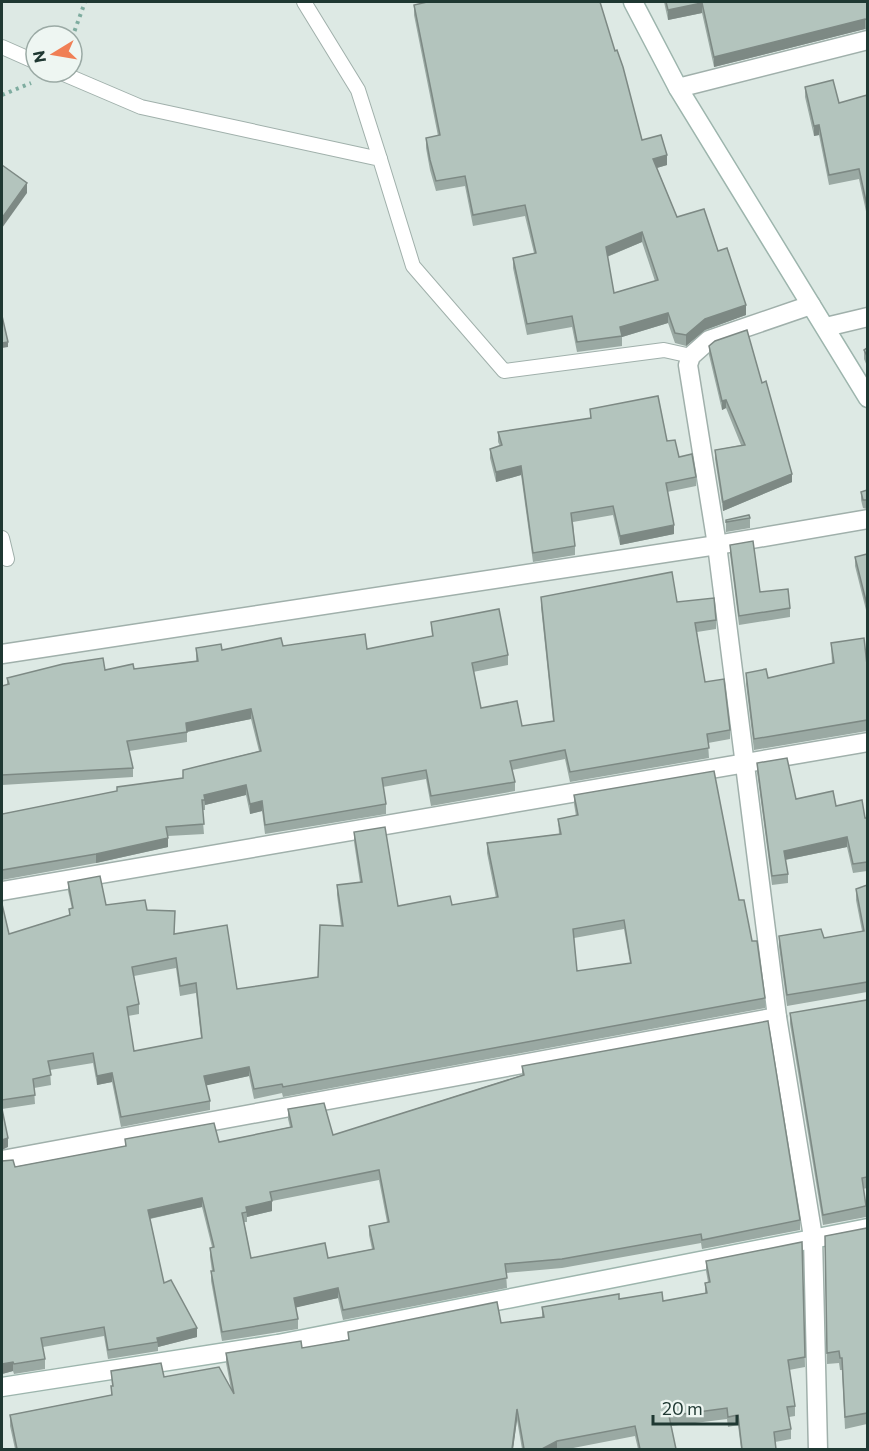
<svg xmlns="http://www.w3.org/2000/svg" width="869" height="1451" font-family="Commissioner,sans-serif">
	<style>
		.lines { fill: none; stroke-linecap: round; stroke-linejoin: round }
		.lane-casing { stroke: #a0b0ab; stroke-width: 16 }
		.street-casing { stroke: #a0b0ab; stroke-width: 21 }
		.secondary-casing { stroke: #9db5ad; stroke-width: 21 }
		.path { stroke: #7eac9f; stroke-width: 4; stroke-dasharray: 3 4.5; stroke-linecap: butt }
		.lane { stroke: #fff; stroke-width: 14 }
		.street { stroke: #fff; stroke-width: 18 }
		.secondary { stroke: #fff; stroke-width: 18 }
		.wall { fill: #9aa9a3; fill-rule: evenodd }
		.shaded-wall { fill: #7d8984 }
		.building { fill: #b3c4bd; stroke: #7d8984; stroke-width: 1.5; fill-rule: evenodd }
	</style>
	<rect width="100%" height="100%" fill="#dde9e4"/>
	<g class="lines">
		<g class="lane-casing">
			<g id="lane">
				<polyline points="304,2 358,90 380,159"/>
				<polyline points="2,47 36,62"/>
				<polyline points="59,72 141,107 380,159 413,266 504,371 664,350 691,356"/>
				<polyline points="2,538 7,559"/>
			</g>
		</g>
		<g class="street-casing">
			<g id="street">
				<polyline points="678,88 868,40"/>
				<polyline points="811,305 709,340 691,356 688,365 717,545 777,1017 813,1237 818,1450"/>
				<polyline points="826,327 868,317"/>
				<polyline points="2,654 717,545 868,519"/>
				<polyline points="2,891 868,742"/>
				<polyline points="2,1160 777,1017"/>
			</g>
		</g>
		<g class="secondary-casing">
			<g id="secondary">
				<polyline points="633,2 678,88 868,398"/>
				<polyline points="2,1387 278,1344 868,1228"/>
			</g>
		</g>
		<g class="path">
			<polyline points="72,38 85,2"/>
			<polyline points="2,95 31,83"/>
		</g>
		<use href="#lane" class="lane"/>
		<use href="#street" class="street"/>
		<use href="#secondary" class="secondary"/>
	</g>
	<g class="wall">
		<polygon points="664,2 867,2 867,30 865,29 714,67 702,13 668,20"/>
		<path d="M414,5L642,140L667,165L657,168L677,217L718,251L746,315L705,330L686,346L675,343L668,323L622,337V346L577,352L572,327L527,335L513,268V258L534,253L525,216L473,226L465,186L436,191L430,170L426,148V138L438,136L414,15ZM642,242L655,281L614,293L607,257Z"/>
		<polygon points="805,87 839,103 867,95 867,216 859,179 829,185 819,135 814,136 805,97"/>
		<polygon points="709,346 762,383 792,482 723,511 715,459 715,450 741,445 726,408 722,410 709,355"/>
		<polygon points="867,348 867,366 864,359 864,350"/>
		<polygon points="590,409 667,441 679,457 696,477 696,486 667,492 674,534 620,545 613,515 573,522 575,546 575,555 533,562 521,475 496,482 490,458 490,449 500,446 498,442 498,432 590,418"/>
		<polygon points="867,490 867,509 863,508 861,500 861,492"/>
		<polygon points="750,518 750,528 726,532 726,520"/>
		<polygon points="730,545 760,592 790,608 790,617 739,625 730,554"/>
		<polygon points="867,554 867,614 855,566 855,557"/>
		<polygon points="541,597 677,602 716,620 716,629 697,632 705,682 730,730 730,739 708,743 709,758 570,782 565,759 512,770 515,782 515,791 431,806 426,779 383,787 386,804 386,814 265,834 262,811 250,814 246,795 205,805 205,810 202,810 204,834 168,836 168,847 96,863 2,880 2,814 117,791 117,787 183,778 183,770 259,751 251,719 187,732 187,742 129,751 133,768 133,777 2,785 2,686 7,685 7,678 105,670 134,669 196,661 196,648 222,650 283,646 367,649 432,636 431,622 508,655 508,665 473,672 481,708 522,726 553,721 541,607"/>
		<polygon points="831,643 867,665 867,731 754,750 746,684 746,673 768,678 832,664"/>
		<polygon points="757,763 796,799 836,806 865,818 867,818 867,871 853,873 847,847 785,860 788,874 788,883 772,885 757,772"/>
		<path d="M574,795L739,900L765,998V1008L283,1097L282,1093L254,1099L249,1076L206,1085L210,1101V1110L121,1127L112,1082L97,1085L93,1063L50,1070L51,1085L34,1088L35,1104L2,1109V904L9,934L69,916V909H72L68,891V882L106,905L147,910L237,989L318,977L341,926L337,895V885L360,882L354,842V832L398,906L452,905L496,898L487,853V843L559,834L558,819L576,816L574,804ZM624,929L630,963L577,971L574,938ZM176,968L180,996L196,993L201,1038L134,1051L128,1016L139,1014V1004L134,976Z"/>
		<polygon points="867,885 867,992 787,1006 779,947 779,936 824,938 862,931 856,900 856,889"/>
		<polygon points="867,1000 867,1188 863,1189 866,1206 866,1217 823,1225 790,1024 790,1013"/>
		<path d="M522,1066L800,1220V1230L702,1249L701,1243L562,1268L506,1273L507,1288L343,1320L338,1298L296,1307L298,1319V1329L222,1341L211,1281V1271H212L210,1257V1248L212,1247L202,1207L150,1219L164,1283L197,1337L158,1347V1351L108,1359L104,1336L43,1347L45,1359V1369L14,1374L13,1371L2,1374L15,1167L125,1146V1139L219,1142L290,1127L288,1119V1109L333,1135L522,1075ZM379,1180L387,1222L369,1226V1235L372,1249L328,1258H251L244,1222H247V1217L272,1211V1201Z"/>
		<polygon points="867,1228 867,1424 845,1429 842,1370 840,1370 839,1363 827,1364 825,1236"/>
		<polygon points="802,1242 805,1367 789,1370 795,1406 795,1416 789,1417 791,1429 791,1439 775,1442 776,1449 741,1449 738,1425 728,1427 727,1419 671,1426 676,1449 638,1449 635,1436 568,1449 522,1449 517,1420 513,1449 15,1449 10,1426 10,1415 111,1395 111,1386 112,1386 111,1371 164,1377 231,1389 226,1363 226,1353 302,1348 348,1341 348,1332 501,1323 542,1317 542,1307 619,1299 663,1301 705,1293 705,1283 708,1282 706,1271 706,1261"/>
	</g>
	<g class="shaded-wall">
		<polygon points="702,3 702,13 668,20 668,10"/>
		<polygon points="865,19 865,29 714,67 714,57"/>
		<polygon points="819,125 819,135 814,136 814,126"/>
		<polygon points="667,155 667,165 653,169 653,159"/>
		<polygon points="27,183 27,193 2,228 2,218"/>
		<polygon points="642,232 642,242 606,257 606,247"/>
		<polygon points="746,305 746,315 705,330 686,346 686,335 705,319"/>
		<polygon points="668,313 668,323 622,337 620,327"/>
		<polygon points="8,342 8,347 2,348 2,343"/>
		<polygon points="726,400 726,408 722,410 722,401"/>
		<polygon points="521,466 521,475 496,482 496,472"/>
		<polygon points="792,474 792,482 723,511 723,502"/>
		<polygon points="674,525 674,534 620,545 620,536"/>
		<polygon points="251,709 251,719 186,732 186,723"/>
		<polygon points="246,785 246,795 205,805 204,795"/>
		<polygon points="262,801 262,811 250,814 250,804"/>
		<polygon points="847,837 847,847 784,860 784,851"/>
		<polygon points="168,838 168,847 96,863 96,854"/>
		<polygon points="249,1067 249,1076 204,1086 204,1076"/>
		<polygon points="112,1073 112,1082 97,1085 97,1076"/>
		<polygon points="8,1138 8,1147 2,1150 2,1140"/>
		<polygon points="202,1198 202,1207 148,1219 148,1210"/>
		<polygon points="272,1201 272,1211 247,1217 246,1207"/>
		<polygon points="338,1288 338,1298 294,1308 294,1298"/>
		<polygon points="197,1328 197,1337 158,1347 157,1338"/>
		<polygon points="13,1362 13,1371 2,1374 2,1364"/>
		<polygon points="517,1409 517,1420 513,1449 512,1449"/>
		<polygon points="557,1441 557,1449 542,1449"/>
	</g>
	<g class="building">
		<path d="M427,2H600L615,51L617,50L623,67L642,140L661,135L667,155L653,159L677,217L704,209L718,251L727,248L746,305L705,319L686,335L675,333L668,313L620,327L622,336L577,342L572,316L527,324L513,258L536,253L525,205L473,215L465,176L436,181L430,160L426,138L440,135L414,5ZM642,232L658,280L614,293L606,247Z"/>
		<polygon points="666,2 867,2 867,20 865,19 714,57 702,3 668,10"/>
		<polygon points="833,80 839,103 867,95 867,206 859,169 829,175 819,125 814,126 805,87"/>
		<polygon points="2,165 27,183 2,218"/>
		<polygon points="2,316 8,342 2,343"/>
		<polygon points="747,330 762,383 766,381 792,474 723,502 715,450 745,445 726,400 722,401 709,346 715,341"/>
		<polygon points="867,348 867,356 864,350"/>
		<polygon points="658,396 667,441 675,440 679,457 692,454 696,477 666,483 674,525 620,536 613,506 571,513 575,546 533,553 521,466 496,472 490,449 502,445 498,432 591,418 590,409"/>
		<polygon points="867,490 867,500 863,500 861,492"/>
		<polygon points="749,515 750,518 726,522 726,520"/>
		<polygon points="753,541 760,592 788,589 790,608 739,616 730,545"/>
		<polygon points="867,554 867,605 855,557"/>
		<polygon points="672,572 677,602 714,598 716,620 695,623 705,682 724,679 730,730 707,734 709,748 570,772 565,750 510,761 515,782 431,796 426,770 382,778 386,804 265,825 262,801 250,804 246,785 204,795 205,800 202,800 204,824 166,827 168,838 96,854 2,870 2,814 117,791 117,787 183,778 183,770 261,751 251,709 186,723 187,732 127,741 133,768 2,775 2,686 9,684 7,678 63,664 103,658 105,670 133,664 134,669 198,661 196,648 221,644 222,650 281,638 283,646 365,634 367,649 433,636 431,622 499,609 508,655 472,663 481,708 517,701 522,726 554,721 541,597"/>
		<polygon points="864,638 867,665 867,720 754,739 746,673 766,669 768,678 834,663 831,643"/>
		<polygon points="787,758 796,799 833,791 836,806 862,800 865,818 867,818 867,862 853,864 847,837 784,851 788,874 772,876 757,763"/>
		<path d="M714,771L739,900H744L752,941H757L765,998L283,1087L282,1084L254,1089L249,1067L204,1076L210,1101L121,1117L112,1073L97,1076L93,1053L48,1061L51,1075L33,1079L35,1095L2,1100V904L9,934L70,915L69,909L73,908L68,882L100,876L106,905L145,900L147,910L175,911L174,934L227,925L237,989L318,977L320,925L343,926L337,885L362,882L354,832L385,827L398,906L450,896L452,905L498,897L487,843L561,834L558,819L578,815L574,795ZM624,920L631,963L577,971L573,929ZM176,958L180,986L196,983L202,1038L134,1051L127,1007L139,1004L132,967Z"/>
		<polygon points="867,885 867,982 787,995 779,936 821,929 824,938 864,931 856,889"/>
		<polygon points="867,1000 867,1177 862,1178 866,1206 823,1215 790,1013"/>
		<path d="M768,1021L800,1220L702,1240L701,1234L562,1259L505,1264L507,1278L343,1310L338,1288L294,1298L298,1319L222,1332L211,1271H214L210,1248L214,1247L202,1198L148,1210L164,1283L171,1280L197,1328L157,1338L158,1342L108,1350L104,1327L41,1338L45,1359L14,1364L13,1362L2,1364V1161L13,1160L15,1167L126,1146L125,1139L214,1123L219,1142L292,1127L288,1109L324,1103L333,1135L524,1075L522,1066ZM379,1170L389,1222L369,1226L374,1249L328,1258L325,1243L251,1258L242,1213L247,1212L246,1207L272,1201L270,1192Z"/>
		<polygon points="2,1109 8,1138 2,1140"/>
		<polygon points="867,1228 867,1413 845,1417 842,1358 840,1358 839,1351 827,1353 825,1236"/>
		<polygon points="802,1242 805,1357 788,1360 795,1406 787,1407 791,1429 774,1432 776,1449 742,1449 738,1415 728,1417 727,1408 669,1416 676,1449 640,1449 635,1426 557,1441 542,1449 524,1449 517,1409 512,1449 17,1449 10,1415 112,1395 111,1386 113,1386 111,1371 161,1363 164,1377 219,1367 234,1394 226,1353 301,1341 302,1348 349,1340 348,1332 497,1302 501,1323 544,1317 542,1307 619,1294 619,1299 662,1292 663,1301 707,1293 705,1283 710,1282 706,1261"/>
	</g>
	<rect width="869" height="1451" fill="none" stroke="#1f3832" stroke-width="6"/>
	<g transform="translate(54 54) rotate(259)"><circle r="28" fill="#eef6f2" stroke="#9baaa5" stroke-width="1.5"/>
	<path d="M0-4.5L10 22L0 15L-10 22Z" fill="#f07f55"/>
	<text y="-9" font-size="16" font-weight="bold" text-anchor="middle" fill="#1f3832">N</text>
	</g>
	<path d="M653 1415v9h84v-9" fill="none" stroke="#1f3832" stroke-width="3"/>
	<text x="662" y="1415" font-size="18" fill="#1f3832" stroke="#eef6f2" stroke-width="4.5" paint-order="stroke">20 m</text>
</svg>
